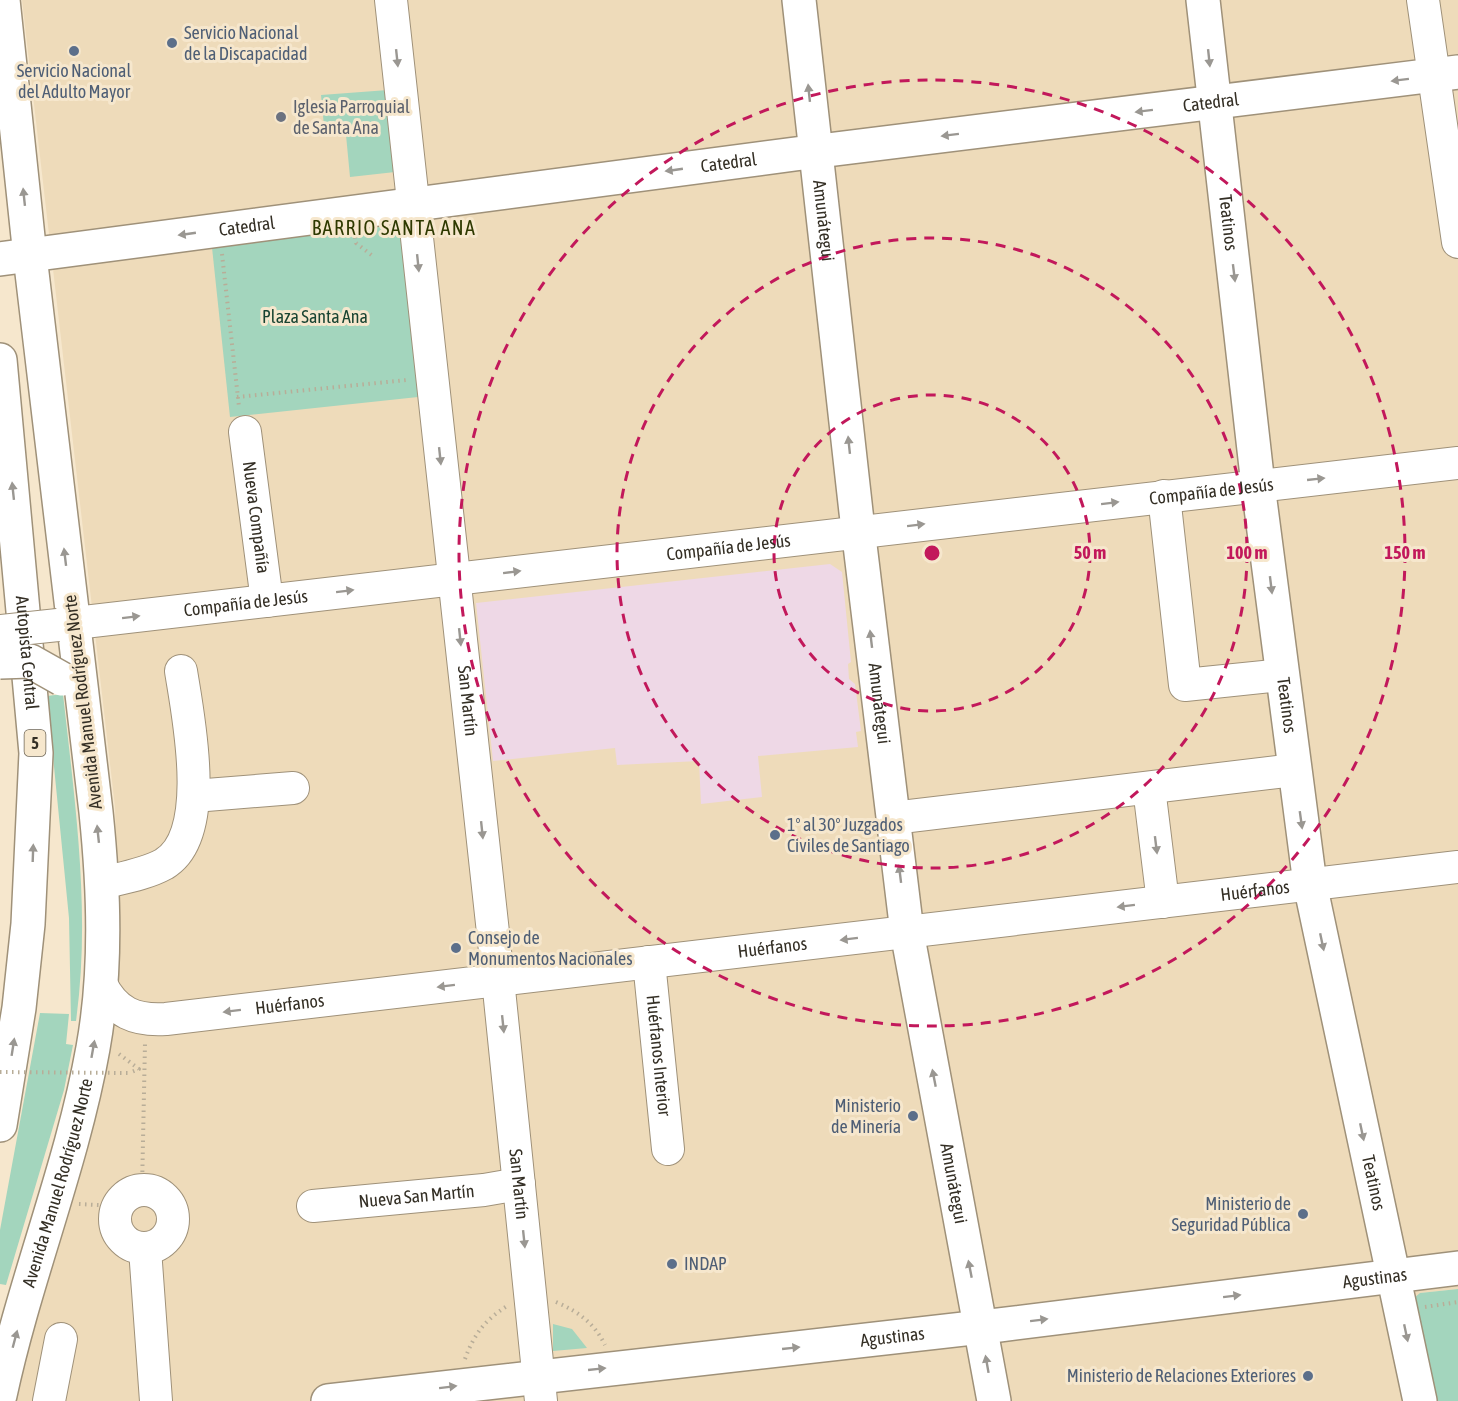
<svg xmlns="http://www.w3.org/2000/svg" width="1458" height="1401" font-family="'Asap Condensed',sans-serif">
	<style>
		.built { fill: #eedbba }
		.education { fill: #eed8e6 }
		.green { fill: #a3d5bd }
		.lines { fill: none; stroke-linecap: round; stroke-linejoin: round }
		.minor-casing { stroke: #9f9179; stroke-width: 34 }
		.major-casing { stroke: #9f9179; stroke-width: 36 }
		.highway-casing { stroke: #9f9179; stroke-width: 36 }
		.path { stroke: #b8ad98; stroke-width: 4; stroke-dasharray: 1.5 4.5; stroke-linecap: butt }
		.minor { stroke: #fff; stroke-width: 32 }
		.major { stroke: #fff; stroke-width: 33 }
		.highway { stroke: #fff; stroke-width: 33 }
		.minor-bridge-casing { stroke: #9f9179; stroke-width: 34; stroke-linecap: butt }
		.major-bridge-casing { stroke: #9f9179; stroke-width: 36; stroke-linecap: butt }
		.path-bridge { stroke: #b8ad98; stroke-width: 4; stroke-dasharray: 1.5 4.5; stroke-linecap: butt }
		.minor-bridge { stroke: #fff; stroke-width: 32 }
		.major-bridge { stroke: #fff; stroke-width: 33 }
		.oneway { fill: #9a9792 }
		.ring { fill: none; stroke: #c2185b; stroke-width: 3; stroke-dasharray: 10 8 }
		.service-dot { fill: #5c6f8a; stroke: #f6e7cd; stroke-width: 2 }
		.worship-dot { fill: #6b7280; stroke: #f6e7cd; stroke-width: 2 }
		.labels { text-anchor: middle; stroke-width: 6; stroke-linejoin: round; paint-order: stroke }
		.shield { fill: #f6e7cd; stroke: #6e6657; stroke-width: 1.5 }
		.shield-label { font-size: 16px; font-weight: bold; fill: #342f25 }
		.service-label { font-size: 18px; fill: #4e5e75; stroke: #f6e7cd; text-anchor: start }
		.street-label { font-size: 18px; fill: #342f25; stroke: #f6e7cd }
		.worship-label { font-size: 18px; fill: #5b616d; stroke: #f6e7cd; text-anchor: start }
		.park-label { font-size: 18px; fill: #194432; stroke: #f6e7cd }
		.neighbourhood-label { font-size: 20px; letter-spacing: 1.5px; fill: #2e3900; stroke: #f6e7cd }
		.centre { fill: #c2185b; stroke: #f6e7cd; stroke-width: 3 }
		.ring-label { font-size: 18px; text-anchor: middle; font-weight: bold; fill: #c2185b; stroke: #f6e7cd; stroke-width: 6; stroke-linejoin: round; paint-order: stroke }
	</style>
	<rect width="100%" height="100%" fill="#f6e7cd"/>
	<polygon class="built" points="22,0 1458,0 1458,1289 1420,1293 1434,1401 13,1401 118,908 115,807"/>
	<polygon class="education" points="830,564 842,572 851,662 848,664 849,679 855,684 861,731 856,732 858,747 758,756 762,797 701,804 699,761 617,765 615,748 493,761 476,603"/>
	<g class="green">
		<polygon points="388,90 395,172 350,177 346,135 325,136 321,95"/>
		<polygon points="399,218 418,397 230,417 211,238"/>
		<path d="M63,694C75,804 91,911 76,1021H71L69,918L47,696Z"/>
		<polygon points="40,1013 69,1014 66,1044 73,1045 64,1090 6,1285 0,1284 0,1230"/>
		<polygon points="1458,1289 1458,1401 1434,1401 1414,1298 1420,1293"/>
		<polygon points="553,1324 572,1329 587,1348 553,1351"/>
	</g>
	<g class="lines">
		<g class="minor-casing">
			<g id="minor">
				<path id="s1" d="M391,0L496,960L541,1401"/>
				<polyline points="1423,0 1458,242"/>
				<path id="s2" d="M245,432L267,601"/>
				<polyline points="1164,496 1185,685 1282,675"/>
				<path id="s3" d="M58,625L1458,463"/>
				<polyline points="1149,788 1163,902"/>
				<polyline points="194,796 293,788"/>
				<polyline points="893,818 1294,770"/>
				<path d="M102,883C122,878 146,874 164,864C213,835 188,716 181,671"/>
				<path id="s4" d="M649,962L668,1149"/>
				<path id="s5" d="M101,984C115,1013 136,1021 166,1019L1458,867"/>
				<circle cx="144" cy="1219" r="29"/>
				<path id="s6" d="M313,1206L484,1190L519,1184"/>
				<polyline points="145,1249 156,1401"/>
				<polyline points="49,1401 61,1339"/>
			</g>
		</g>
		<g class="major-casing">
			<g id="major">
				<path id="s7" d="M799,0L856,512L907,932L994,1401"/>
				<path id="s8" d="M1203,0L1258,485L1310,884L1420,1401"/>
				<path id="s9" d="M0,259L795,154L1458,72"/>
				<path id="s10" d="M0,1395C25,1278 72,1166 93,1048C107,970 104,890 96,812L30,256L3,0"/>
				<path id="s11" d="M328,1401L999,1325L1458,1268"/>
			</g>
		</g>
		<g class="highway-casing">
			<g id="highway">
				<path id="s12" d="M0,360L36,753L28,924L19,1008L0,1125"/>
			</g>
		</g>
		<g class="path">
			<polyline points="355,237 356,243 374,257"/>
			<polyline points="222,254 239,407"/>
			<polyline points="237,397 407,380"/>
			<polyline points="119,1054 139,1069 129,1073"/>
			<polyline points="142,1190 145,1043"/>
			<polyline points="79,1204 117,1206"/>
			<path d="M556,1302C579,1312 594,1323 605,1345"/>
			<polyline points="1425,1307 1458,1302"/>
			<path d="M465,1359C474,1334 485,1320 507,1306"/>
		</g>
		<use href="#minor" class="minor"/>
		<use href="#major" class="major"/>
		<use href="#highway" class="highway"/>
		<g class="minor-bridge-casing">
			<polyline id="minor-bridge" points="0,631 58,625"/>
		</g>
		<g class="major-bridge-casing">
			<polyline id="major-bridge" points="0,662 30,661 62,679"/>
		</g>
		<polyline class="path-bridge" points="0,1072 129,1073"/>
		<use href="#minor-bridge" class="minor-bridge"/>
		<use href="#major-bridge" class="major-bridge"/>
	</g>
	<defs><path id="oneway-solid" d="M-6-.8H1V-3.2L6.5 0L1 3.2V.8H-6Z" transform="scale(1.5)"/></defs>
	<g class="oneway">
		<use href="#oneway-solid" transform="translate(397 58) rotate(84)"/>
		<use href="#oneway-solid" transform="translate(1209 58) rotate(84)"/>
		<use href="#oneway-solid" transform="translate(1400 80) rotate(173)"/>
		<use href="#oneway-solid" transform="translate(809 93) rotate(-96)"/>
		<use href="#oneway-solid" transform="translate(1144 111) rotate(173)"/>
		<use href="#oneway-solid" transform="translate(950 135) rotate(173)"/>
		<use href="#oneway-solid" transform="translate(674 170) rotate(172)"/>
		<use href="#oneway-solid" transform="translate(24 197) rotate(-96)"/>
		<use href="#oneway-solid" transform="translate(187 234) rotate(172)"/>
		<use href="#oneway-solid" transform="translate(418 263) rotate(84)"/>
		<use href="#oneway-solid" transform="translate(1234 273) rotate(83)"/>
		<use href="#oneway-solid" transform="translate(849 445) rotate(-96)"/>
		<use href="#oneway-solid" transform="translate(440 456) rotate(84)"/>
		<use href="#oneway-solid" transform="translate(1316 479) rotate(-6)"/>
		<use href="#oneway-solid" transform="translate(13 491) rotate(-96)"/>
		<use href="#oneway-solid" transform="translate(1110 503) rotate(-7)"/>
		<use href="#oneway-solid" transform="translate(916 525) rotate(-7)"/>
		<use href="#oneway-solid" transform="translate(65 557) rotate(-97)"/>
		<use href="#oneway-solid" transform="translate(512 572) rotate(-7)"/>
		<use href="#oneway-solid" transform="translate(1271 585) rotate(83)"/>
		<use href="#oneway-solid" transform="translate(345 591) rotate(-7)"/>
		<use href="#oneway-solid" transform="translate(131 617) rotate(-7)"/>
		<use href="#oneway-solid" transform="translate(460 637) rotate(84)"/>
		<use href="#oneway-solid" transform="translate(871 639) rotate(-97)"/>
		<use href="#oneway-solid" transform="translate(1301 820) rotate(82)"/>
		<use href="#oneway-solid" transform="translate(482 830) rotate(84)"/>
		<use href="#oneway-solid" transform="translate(98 834) rotate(-96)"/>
		<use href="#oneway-solid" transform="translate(1156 845) rotate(83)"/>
		<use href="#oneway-solid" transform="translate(33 853) rotate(-88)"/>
		<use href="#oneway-solid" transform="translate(900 874) rotate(-97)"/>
		<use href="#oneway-solid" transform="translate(1126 906) rotate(173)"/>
		<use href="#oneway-solid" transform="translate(849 939) rotate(173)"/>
		<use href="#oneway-solid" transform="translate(1322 942) rotate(78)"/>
		<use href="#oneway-solid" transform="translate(446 986) rotate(173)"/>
		<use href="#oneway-solid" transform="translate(232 1011) rotate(173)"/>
		<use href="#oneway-solid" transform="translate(503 1024) rotate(84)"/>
		<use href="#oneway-solid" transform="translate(13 1047) rotate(-81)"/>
		<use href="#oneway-solid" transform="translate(93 1049) rotate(-80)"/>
		<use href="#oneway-solid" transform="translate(934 1078) rotate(-101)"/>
		<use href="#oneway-solid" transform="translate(1362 1132) rotate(78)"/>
		<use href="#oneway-solid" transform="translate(524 1239) rotate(84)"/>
		<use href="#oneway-solid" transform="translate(970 1269) rotate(-101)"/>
		<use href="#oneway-solid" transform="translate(1232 1296) rotate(-7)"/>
		<use href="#oneway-solid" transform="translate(1039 1320) rotate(-7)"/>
		<use href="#oneway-solid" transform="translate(1406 1333) rotate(78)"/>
		<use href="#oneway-solid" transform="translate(15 1339) rotate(-75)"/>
		<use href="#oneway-solid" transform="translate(791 1348) rotate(-6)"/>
		<use href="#oneway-solid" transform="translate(987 1364) rotate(-100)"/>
		<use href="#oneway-solid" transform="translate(597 1369) rotate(-6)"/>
		<use href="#oneway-solid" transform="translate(448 1387) rotate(-7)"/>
	</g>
	<g class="ring">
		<circle cx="932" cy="553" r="158"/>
		<circle cx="932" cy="553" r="315"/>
		<circle cx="932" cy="553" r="473"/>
	</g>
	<g class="service-dot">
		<circle cx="172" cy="43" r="6"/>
		<circle cx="74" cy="51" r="6"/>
		<circle cx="775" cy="835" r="6"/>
		<circle cx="456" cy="948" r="6"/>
		<circle cx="913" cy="1116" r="6"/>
		<circle cx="1303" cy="1214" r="6"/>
		<circle cx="672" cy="1264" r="6"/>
		<circle cx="1308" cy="1376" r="6"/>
	</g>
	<circle class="worship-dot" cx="281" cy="117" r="6"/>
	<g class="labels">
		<rect class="shield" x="24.5" y="730" width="21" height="26" rx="4.5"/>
		<g class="shield-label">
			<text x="35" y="749">5</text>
		</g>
		<g class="service-label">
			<text x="184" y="39">Servicio Nacional<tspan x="184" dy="21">de la Discapacidad</tspan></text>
			<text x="74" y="77" text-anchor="middle">Servicio Nacional<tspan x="74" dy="21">del Adulto Mayor</tspan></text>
			<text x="787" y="831">1° al 30° Juzgados<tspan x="787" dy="21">Civiles de Santiago</tspan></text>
			<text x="468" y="944">Consejo de<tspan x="468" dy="21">Monumentos Nacionales</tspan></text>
			<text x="901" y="1112" text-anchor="end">Ministerio<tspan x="901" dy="21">de Minería</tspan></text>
			<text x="1291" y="1210" text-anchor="end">Ministerio de<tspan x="1291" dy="21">Seguridad Pública</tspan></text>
			<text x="684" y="1270">INDAP</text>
			<text x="1296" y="1382" text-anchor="end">Ministerio de Relaciones Exteriores</text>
		</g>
		<g class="street-label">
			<text dy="6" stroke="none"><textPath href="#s9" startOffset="1221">Catedral</textPath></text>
			<text dy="6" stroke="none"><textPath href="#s9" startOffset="735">Catedral</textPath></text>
			<text dy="6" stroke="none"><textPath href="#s7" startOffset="222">Amunátegui</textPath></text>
			<text dy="6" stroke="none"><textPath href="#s8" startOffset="224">Teatinos</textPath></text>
			<text dy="6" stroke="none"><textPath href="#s9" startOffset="249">Catedral</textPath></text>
			<text dy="6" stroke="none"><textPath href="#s3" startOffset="1161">Compañía de Jesús</textPath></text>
			<text dy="6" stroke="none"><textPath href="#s2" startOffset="86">Nueva Compañía</textPath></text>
			<text dy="6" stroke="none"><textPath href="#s3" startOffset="675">Compañía de Jesús</textPath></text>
			<text dy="6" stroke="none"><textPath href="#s3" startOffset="189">Compañía de Jesús</textPath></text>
			<text dy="6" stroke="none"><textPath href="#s12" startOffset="294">Autopista Central</textPath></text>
			<text dy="6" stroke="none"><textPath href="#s1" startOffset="705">San Martín</textPath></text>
			<text transform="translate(83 702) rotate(-97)" y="6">Avenida Manuel Rodríguez Norte</text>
			<text dy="6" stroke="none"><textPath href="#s7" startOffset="708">Amunátegui</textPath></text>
			<text dy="6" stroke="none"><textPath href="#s8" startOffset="710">Teatinos</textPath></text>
			<text dy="6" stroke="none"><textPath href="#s5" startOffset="1176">Huérfanos</textPath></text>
			<text dy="6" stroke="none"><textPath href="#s5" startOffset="690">Huérfanos</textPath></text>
			<text dy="6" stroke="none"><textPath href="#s5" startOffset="204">Huérfanos</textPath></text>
			<text dy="6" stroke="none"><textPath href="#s4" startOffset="94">Huérfanos Interior</textPath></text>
			<text dy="6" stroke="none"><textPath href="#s10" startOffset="220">Avenida Manuel Rodríguez Norte</textPath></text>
			<text dy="6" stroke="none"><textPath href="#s8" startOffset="1196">Teatinos</textPath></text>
			<text dy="6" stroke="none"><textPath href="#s7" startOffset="1194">Amunátegui</textPath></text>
			<text dy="6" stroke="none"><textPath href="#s1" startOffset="1191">San Martín</textPath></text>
			<text dy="6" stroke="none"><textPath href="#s6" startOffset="104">Nueva San Martín</textPath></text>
			<text dy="6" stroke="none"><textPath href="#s11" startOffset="1054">Agustinas</textPath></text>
			<text dy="6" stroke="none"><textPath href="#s11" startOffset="568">Agustinas</textPath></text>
		</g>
		<g class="worship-label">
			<text x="293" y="113">Iglesia Parroquial<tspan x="293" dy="21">de Santa Ana</tspan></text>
		</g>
		<g class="park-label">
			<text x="315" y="323">Plaza Santa Ana</text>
		</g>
		<g class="neighbourhood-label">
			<text x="394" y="235">BARRIO SANTA ANA</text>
		</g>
	</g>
	<circle cx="932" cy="553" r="9" class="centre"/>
	<g class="ring-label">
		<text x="1090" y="559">50 m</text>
		<text x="1247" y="559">100 m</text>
		<text x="1405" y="559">150 m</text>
	</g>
</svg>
